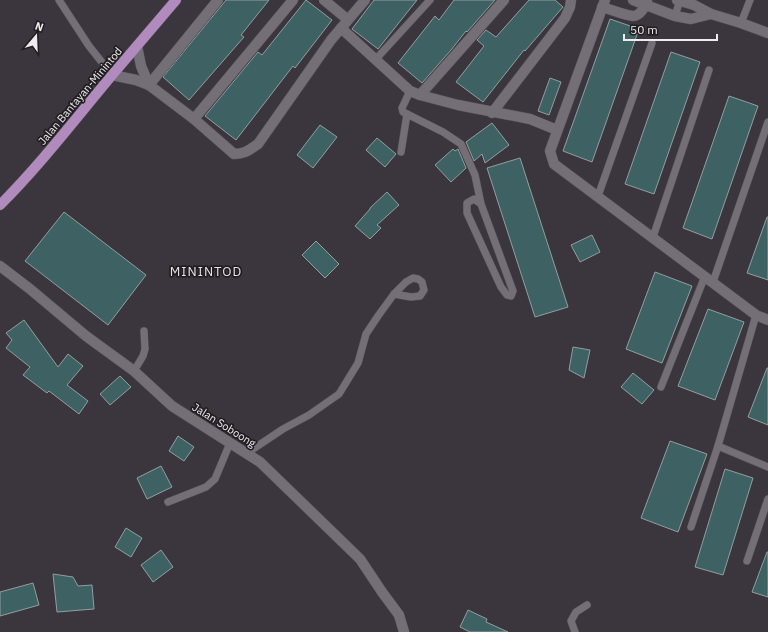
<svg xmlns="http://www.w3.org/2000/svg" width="768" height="632" font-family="'IBM Plex Sans',sans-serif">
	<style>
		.building { fill: #3e6263; stroke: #929e9f }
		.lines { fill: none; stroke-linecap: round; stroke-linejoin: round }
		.service-casing { stroke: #575359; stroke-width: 8 }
		.minor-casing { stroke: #575359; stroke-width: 11 }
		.primary-casing { stroke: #575359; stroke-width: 11 }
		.service { stroke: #746e76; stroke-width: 7 }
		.minor { stroke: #746e76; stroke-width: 10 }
		.primary { stroke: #b28bbe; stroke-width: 10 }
		.labels { text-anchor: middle; stroke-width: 3.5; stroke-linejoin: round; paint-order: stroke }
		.street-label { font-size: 11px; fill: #efebf0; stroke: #211e21 }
		.quarter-label { font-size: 13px; letter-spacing: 1px; fill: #e7e0e9; stroke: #211e21 }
	</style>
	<rect width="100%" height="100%" fill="#3b363d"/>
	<g class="building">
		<polygon points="226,0 269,0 241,35 244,37 189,100 163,77"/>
		<polygon points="306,0 332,20 295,68 293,66 236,140 205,116 258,52 262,55"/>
		<polygon points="374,0 417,0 378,49 352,29"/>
		<polygon points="454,0 495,0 467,32 466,31 451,50 422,83 398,63 435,16 439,20"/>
		<polygon points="529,0 555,0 563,7 525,51 524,50 483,102 456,82 484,46 477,40 486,30 496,37"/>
		<polygon points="610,19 639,29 592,162 563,151"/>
		<polygon points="671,52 700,62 654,194 625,184"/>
		<polygon points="550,78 561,82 549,115 538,111"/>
		<polygon points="729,96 758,106 712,239 683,228"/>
		<polygon points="492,123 509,145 485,163 482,154 474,161 466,142"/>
		<polygon points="320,125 337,137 313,168 297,155"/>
		<polygon points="377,138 396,154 385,167 366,150"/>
		<polygon points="453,149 455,151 458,149 466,168 451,182 435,165"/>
		<polygon points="520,158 568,307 535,317 487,168"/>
		<polygon points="387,192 399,205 377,225 381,228 370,239 355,226 370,209 370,208"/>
		<polygon points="64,212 146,275 108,325 25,261"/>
		<polygon points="767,217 768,217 768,280 747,273"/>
		<polygon points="592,235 600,252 580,262 571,245"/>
		<polygon points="316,241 339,264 325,278 302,255"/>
		<polygon points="655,272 692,286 662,363 626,349"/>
		<polygon points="708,309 744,322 715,400 678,386"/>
		<polygon points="24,320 58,367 68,354 83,366 67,385 88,401 79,414 49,391 47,393 23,375 30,367 6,348 12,340 6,333"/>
		<polygon points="573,347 590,350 584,378 569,370"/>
		<polygon points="767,368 768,368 768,425 748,417"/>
		<polygon points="633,373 654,390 642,404 621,387"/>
		<polygon points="120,376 131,387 110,405 100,394"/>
		<polygon points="178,436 194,447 184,461 169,451"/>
		<polygon points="670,441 707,454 678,532 641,518"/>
		<polygon points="161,466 172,487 147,499 137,478"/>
		<polygon points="725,469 753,478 723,575 695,567"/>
		<polygon points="126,528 142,538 131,557 115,547"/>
		<polygon points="161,550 173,567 153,582 141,565"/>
		<polygon points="767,552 768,552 768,597 752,592"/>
		<polygon points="53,574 73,577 78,586 92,585 94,609 57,612"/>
		<polygon points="33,583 39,605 0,616 0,592"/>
		<polygon points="468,610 487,619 486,622 508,632 470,632 460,627"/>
	</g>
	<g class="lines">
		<g class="service-casing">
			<g id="service">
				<polyline points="59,0 89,46 112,75"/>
				<polyline points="675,16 680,0"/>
				<polyline points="741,23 750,0"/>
				<polyline points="376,59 430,0"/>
				<polyline points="410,91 402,108 403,112 443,132 461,144 475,175 481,204 513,291 511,296 507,295 501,287 467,213 467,203 474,199 481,204"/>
				<polyline points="401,152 407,114"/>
				<polyline points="598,196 652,43"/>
				<polyline points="653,237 709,70"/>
				<polyline points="713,282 768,122"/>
				<polyline points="134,371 143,356 145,349 144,331"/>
				<polyline points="661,387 705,276"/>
				<polyline points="718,446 768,467"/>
				<polyline points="247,453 283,429 309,415 339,394 358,363 366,334 378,316 394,294 406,282 413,278 418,279 422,282 424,290 420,296 411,297 394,294"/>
				<polyline points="168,502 206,487 215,479 230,443"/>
				<polyline points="691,527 718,446 756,315"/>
				<polyline points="747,561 768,499"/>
				<polyline points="575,632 571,621 576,612 587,605"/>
			</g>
		</g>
		<g class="minor-casing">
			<g id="minor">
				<polyline points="324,0 347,19"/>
				<polyline points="605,0 550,151 554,164 756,315 768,320"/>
				<polyline points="633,0 675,16 691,19 711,14"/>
				<polyline points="677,0 694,5 711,14 741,23 768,33"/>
				<path d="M602,7C610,9 626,16 633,16C640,16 646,6 647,0"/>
				<polyline points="341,28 410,91 420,95 458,105 530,119 557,130"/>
				<polyline points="137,46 141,66 149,85"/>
				<path d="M112,75L136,80L149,85L194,119L234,154C245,154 249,150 258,144L331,40L365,0"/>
				<polyline points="149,85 218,0"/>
				<polyline points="420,95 504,0"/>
				<polyline points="492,113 565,18 570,7 571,0"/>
				<polyline points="194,119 293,0"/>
				<polyline points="0,266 30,289 86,336 134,371 172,406 260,462 360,559 382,592 399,615 404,632"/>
			</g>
		</g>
		<g class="primary-casing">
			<path id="primary" d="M0,205C41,164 76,118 113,74C134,49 155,25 176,0"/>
		</g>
		<use href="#service" class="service"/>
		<use href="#minor" class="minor"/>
		<use href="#primary" class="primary"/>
	</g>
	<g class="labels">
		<g class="street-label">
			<text transform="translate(80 96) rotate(-50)" y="4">Jalan Bantayan-Minintod</text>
			<text transform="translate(224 425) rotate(32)" y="4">Jalan Soboong</text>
		</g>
		<g class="quarter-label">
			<text x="206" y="276">MININTOD</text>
		</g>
	</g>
	<g transform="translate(36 36) rotate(19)" stroke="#211e21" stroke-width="3" paint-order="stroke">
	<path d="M0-3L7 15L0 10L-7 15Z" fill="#efebf0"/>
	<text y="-6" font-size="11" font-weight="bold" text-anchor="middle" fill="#efebf0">N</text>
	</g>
	<path d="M624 34v6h93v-6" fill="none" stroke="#efebf0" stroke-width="2"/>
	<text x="630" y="34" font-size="12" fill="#efebf0" stroke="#211e21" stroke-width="3" paint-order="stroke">50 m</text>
</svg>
